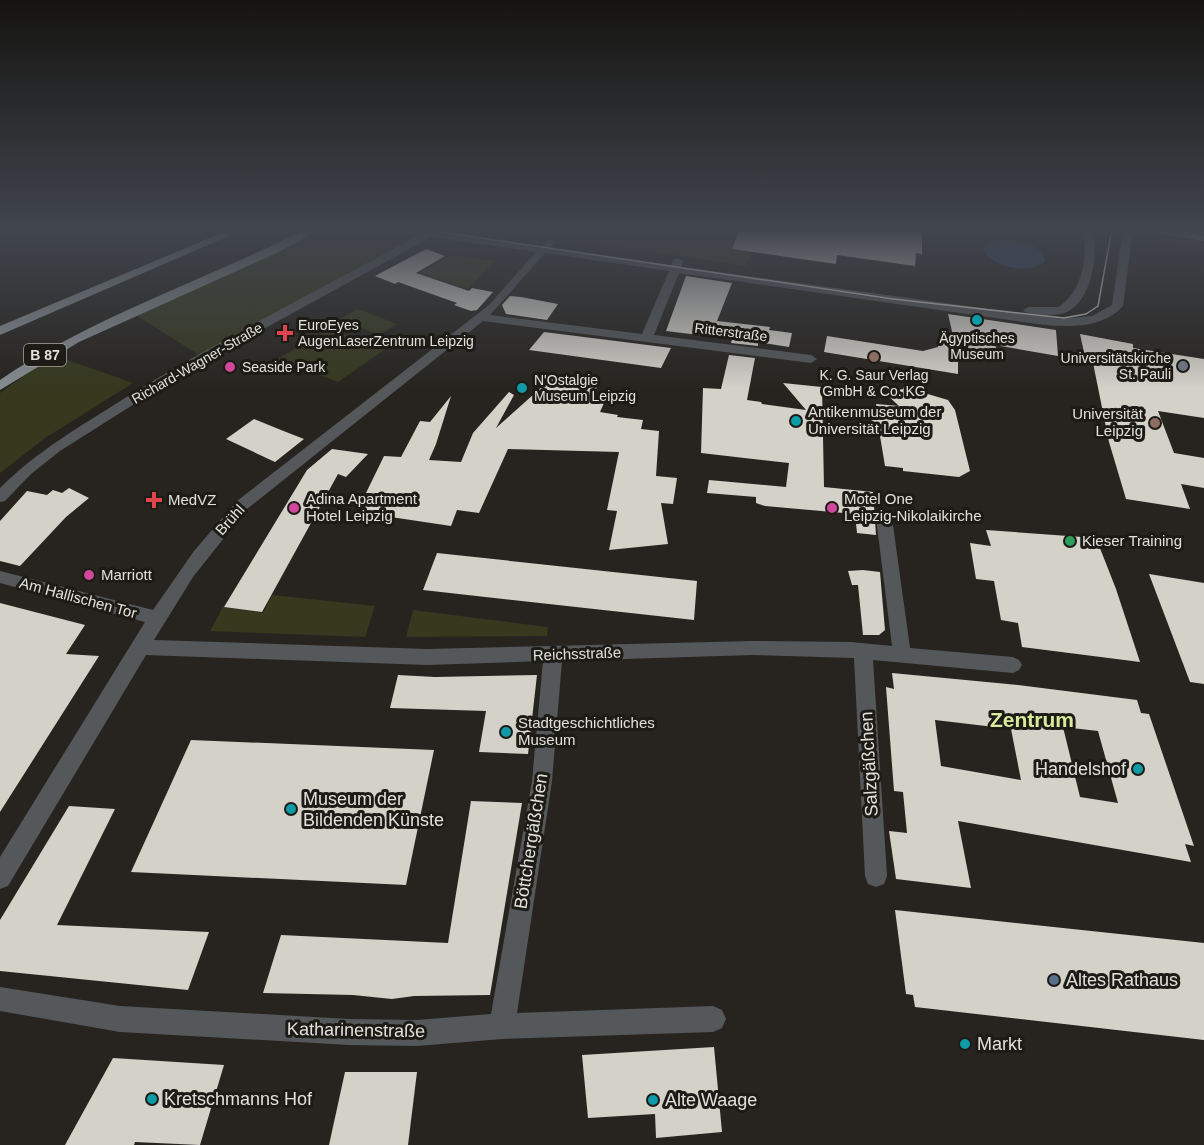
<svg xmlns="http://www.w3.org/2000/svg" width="1204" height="1145" font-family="Arial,sans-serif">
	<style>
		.green { fill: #36391e }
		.water { fill: #2a4768 }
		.building { fill: #d4d1c9; fill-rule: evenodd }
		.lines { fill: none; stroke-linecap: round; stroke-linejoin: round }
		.street { fill: #55585a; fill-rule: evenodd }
		.primary { fill: #858c8f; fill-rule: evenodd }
		.tram { stroke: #c6c3bf; stroke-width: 1.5 }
		.culture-dot { fill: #0f9aa8; stroke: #1d1b15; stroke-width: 2 }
		.health-dot { fill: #e0444e; stroke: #1d1b15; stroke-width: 2 }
		.education-dot { fill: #8d6e63; stroke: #1d1b15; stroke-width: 2 }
		.worship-dot { fill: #6b7280; stroke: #1d1b15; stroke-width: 2 }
		.hotel-dot { fill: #d1479c; stroke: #1d1b15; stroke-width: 2 }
		.leisure-dot { fill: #2e9e5b; stroke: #1d1b15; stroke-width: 2 }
		.service-dot { fill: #5c6f8a; stroke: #1d1b15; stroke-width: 2 }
		.labels { text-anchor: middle; stroke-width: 6; stroke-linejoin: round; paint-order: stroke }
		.far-poi-label { font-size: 14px; fill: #e2e0dc; stroke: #1d1b15; text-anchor: start }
		.far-street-label { font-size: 14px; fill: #e2e0dc; stroke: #1d1b15 }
		.shield { fill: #1d1b15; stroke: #a7a5a0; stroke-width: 1.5 }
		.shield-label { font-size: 14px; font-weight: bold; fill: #e2e0dc }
		.poi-label { font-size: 15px; fill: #e2e0dc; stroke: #1d1b15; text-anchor: start }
		.street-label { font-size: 15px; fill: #e2e0dc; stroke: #1d1b15 }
		.near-street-label { font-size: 18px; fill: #e2e0dc; stroke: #1d1b15 }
		.near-poi-label { font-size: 18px; fill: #e2e0dc; stroke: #1d1b15; text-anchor: start }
		.district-label { font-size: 21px; font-weight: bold; fill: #d8e99c; stroke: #1d1b15 }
	</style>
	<rect width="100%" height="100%" fill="#27241f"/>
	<g class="green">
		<polygon points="376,229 413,237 413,240 199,355 136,315 323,230"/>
		<polygon points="501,229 735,229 734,233 739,233 733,249 749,252 750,256 746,266"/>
		<polygon points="1163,234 1204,241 1204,248 1150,242 1151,238"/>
		<polygon points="454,255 495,261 468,289 419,272"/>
		<polygon points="358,309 397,324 379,335 340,319"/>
		<polygon points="330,329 384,350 338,382 277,359"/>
		<polygon points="56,356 133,383 45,438 0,473 0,393 35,368"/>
		<polygon points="272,595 375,606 365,637 210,631 223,607 263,613"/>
		<polygon points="413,610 548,627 547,636 406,637"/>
	</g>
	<path class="water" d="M1001,240C1016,240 1043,243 1045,261C1032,275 988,268 983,248L988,242Z"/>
	<g class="building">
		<polygon points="740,229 917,229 922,231 922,254 916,253 915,266 837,255 836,264 732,249"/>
		<polygon points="426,249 445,256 416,273 469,291 472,288 493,292 477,310 471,311 454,305 457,303 398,282 395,284 375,276"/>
		<polygon points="686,276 732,283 717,321 770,327 769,330 792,333 789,347 758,342 758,346 731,343 732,339 666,331"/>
		<polygon points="510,296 521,297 558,304 547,320 506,314 502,305"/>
		<polygon points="948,314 1056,330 1058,356 995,345 999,355 958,350 958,374 824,352 827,336 923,351 938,347 938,345 943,345 943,342 955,344"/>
		<polygon points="544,332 616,341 671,348 661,368 529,350"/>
		<polygon points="1080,334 1133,344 1133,348 1204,359 1204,418 1158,411 1174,453 1204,458 1204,488 1181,484 1190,509 1126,499 1109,442 1092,358 1085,357"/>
		<polygon points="729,355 755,358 747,400 761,402 762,404 806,410 783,383 822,387 824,487 873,492 876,535 857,533 855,514 765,506 756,503 756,497 707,493 709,480 786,487 789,463 701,453 703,388 721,389"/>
		<polygon points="552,378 600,378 592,401 604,403 600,412 618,415 617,417 643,420 641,429 659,431 656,476 677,478 673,504 661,503 668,544 609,550 617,511 607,510 619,452 508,449 479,513 457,510 451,526 364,513 369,493 366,493 384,456 401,457 420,421 430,422 451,396 436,444 429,460 461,462 473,433 509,392 514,395 496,428"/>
		<polygon points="904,387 948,400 955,410 970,471 959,477 903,471 903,468 885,466 880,436 863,425 879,417 876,404 899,406 885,393 903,389"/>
		<polygon points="254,419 281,430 304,439 275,462 226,439"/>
		<polygon points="332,449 368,454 346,477 338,474 262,612 224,607 307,470"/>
		<polygon points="69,488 89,498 66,517 20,566 0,561 0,521 27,491 47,495 53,490 62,493"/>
		<polygon points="986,530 1096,538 1116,589 1140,662 1022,647 1018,623 1001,620 994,581 976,579 970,543 991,546"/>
		<polygon points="437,553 697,581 694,620 423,590"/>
		<polygon points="863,570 880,572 885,630 879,635 863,635 858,585 852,585 848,571"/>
		<polygon points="1149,574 1204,583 1204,684 1190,682"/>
		<polygon points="0,603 85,625 66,654 99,656 0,812"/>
		<path d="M892,673L1018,685L1137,700L1141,713L1149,714L1194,846L1185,844L1191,862L958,821L971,888L896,879L889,831L907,833L903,792L894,791L886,687L894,689ZM935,720L1011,729L1021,780L941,766ZM1063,727L1098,731L1118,803L1080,797Z"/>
		<polygon points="398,675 435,677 537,675 528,754 479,752 486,711 390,708"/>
		<polygon points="191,740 434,750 406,885 131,872"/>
		<polygon points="471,801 522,803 490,995 414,996 392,999 353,995 263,993 281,935 448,943"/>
		<polygon points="69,806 115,809 57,925 209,932 188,990 0,971 0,920"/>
		<polygon points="895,910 1204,943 1204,1040 915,1007 913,995 906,994"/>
		<polygon points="714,1047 722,1132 656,1138 655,1114 588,1118 582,1055"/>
		<polygon points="113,1058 224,1065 200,1145 135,1142 134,1145 65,1145"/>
		<polygon points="345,1072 417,1072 408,1145 329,1145"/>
	</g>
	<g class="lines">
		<g class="street">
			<path d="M391,229H433L438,232L540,247L550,239L555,242L550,248L671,265L674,259L678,258L683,261L681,267L1061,319L1092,316L1112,305L1123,229H1133L1123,306C1101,330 1065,327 1037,324L679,273L654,335L811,355L817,359L811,363L483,321L247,509L193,577L154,640L427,649L752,641L851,642L892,646L876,518L879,514H889L892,518L910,648L1013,657L1019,660L1022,665L1019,670L1013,673L873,660L887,876L884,884L876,887L868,884L865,876L854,658L752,655L562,661L552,781L517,1013L713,1006L722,1010L726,1019L722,1028L713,1032L502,1039L417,1046L349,1045L120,1032L0,1011V987L120,1006L349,1019L417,1020L491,1014L532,781L543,661L427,665L146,655L8,886L0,889V857L145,622L0,583V571L153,610L194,551L237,501L489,305L536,252L431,237L180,375L60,451L31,474L5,501L0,502V488C37,451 81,426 125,398C220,339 321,289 419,235L396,232ZM545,253L669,271L642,334L490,315Z"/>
			<path d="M1083,229H1093C1098,253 1093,299 1067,312C1055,317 1038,315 1025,312L1023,310L1029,307H1058C1083,292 1088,255 1083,229Z"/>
		</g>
		<g class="primary">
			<polygon points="231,229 245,229 0,335 0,326"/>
			<path d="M306,229H319L279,252L79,342L0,390V380C95,315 204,281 306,229Z"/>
			<polygon points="1146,229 1170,229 1204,235 1204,241 1151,232"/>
		</g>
		<g class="tram">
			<polyline points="420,229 893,299 1064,318 1086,314 1098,306 1112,229"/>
			<polyline points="1183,229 1204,233"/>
		</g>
	</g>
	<linearGradient id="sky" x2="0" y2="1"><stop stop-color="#151411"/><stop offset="0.59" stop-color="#41454d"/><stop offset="1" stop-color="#41454d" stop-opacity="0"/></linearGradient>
	<rect width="1204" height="389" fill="url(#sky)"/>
	<g class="culture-dot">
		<circle cx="977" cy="320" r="6"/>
		<circle cx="522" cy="388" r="6"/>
		<circle cx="796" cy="421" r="6"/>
		<circle cx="506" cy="732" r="6"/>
		<circle cx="1138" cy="769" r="6"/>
		<circle cx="291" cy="809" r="6"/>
		<circle cx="965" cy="1044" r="6"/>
		<circle cx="152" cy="1099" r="6"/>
		<circle cx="653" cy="1100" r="6"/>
	</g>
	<g class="health-dot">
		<path d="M282 324h6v6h6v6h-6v6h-6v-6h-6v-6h6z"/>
		<path d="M151 491h6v6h6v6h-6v6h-6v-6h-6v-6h6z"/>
	</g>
	<g class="education-dot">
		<circle cx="874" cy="357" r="6"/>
		<circle cx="1155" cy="423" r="6"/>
	</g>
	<circle class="worship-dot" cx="1183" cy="366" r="6"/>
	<g class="hotel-dot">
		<circle cx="230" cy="367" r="6"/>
		<circle cx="294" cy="508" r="6"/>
		<circle cx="832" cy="508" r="6"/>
		<circle cx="89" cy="575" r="6"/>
	</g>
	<circle class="leisure-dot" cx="1070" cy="541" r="6"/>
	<circle class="service-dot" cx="1054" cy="980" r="6"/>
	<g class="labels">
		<g class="far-poi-label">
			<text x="298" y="330">EuroEyes<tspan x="298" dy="16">AugenLaserZentrum Leipzig</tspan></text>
			<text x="977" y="343" text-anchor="middle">Ägyptisches<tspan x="977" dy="16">Museum</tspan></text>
			<text x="1171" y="363" text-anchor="end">Universitätskirche<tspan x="1171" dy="16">St. Pauli</tspan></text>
			<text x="242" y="372">Seaside Park</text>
			<text x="874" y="380" text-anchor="middle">K. G. Saur Verlag<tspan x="874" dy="16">GmbH &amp; Co. KG</tspan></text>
			<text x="534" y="385">N'Ostalgie<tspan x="534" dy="16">Museum Leipzig</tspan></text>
		</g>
		<g class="far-street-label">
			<text transform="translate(731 332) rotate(7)" y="5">Ritterstraße</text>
			<text transform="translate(197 363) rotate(-30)" y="5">Richard-Wagner-Straße</text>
		</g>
		<rect class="shield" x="24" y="344" width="42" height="22" rx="4.5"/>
		<g class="shield-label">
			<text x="45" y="360">B 87</text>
		</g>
		<g class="poi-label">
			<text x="808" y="417">Antikenmuseum der<tspan x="808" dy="17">Universität Leipzig</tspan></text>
			<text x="1143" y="419" text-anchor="end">Universität<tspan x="1143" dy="17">Leipzig</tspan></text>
			<text x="306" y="504">Adina Apartment<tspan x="306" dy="17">Hotel Leipzig</tspan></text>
			<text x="844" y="504">Motel One<tspan x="844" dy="17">Leipzig-Nikolaikirche</tspan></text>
			<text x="168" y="505">MedVZ</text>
			<text x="1082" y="546">Kieser Training</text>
			<text x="101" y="580">Marriott</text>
			<text x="518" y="728">Stadtgeschichtliches<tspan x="518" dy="17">Museum</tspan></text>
		</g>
		<g class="street-label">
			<text transform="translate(230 520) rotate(-48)" y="5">Brühl</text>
			<text transform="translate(78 598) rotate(15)" y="5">Am Hallischen Tor</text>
			<text transform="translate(577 654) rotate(-2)" y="5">Reichsstraße</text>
		</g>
		<g class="near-street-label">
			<text transform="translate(869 764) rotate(-93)" y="6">Salzgäßchen</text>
			<text transform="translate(531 841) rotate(-81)" y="6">Böttchergäßchen</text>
			<text transform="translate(356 1030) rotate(1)" y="6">Katharinenstraße</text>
		</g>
		<g class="near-poi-label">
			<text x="1126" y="775" text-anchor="end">Handelshof</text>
			<text x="303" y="805">Museum der<tspan x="303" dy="21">Bildenden Künste</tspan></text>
			<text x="1066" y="986">Altes Rathaus</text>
			<text x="977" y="1050">Markt</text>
			<text x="164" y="1105">Kretschmanns Hof</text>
			<text x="665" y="1106">Alte Waage</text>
		</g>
		<g class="district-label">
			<text x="1032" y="727">Zentrum</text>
		</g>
	</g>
</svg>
